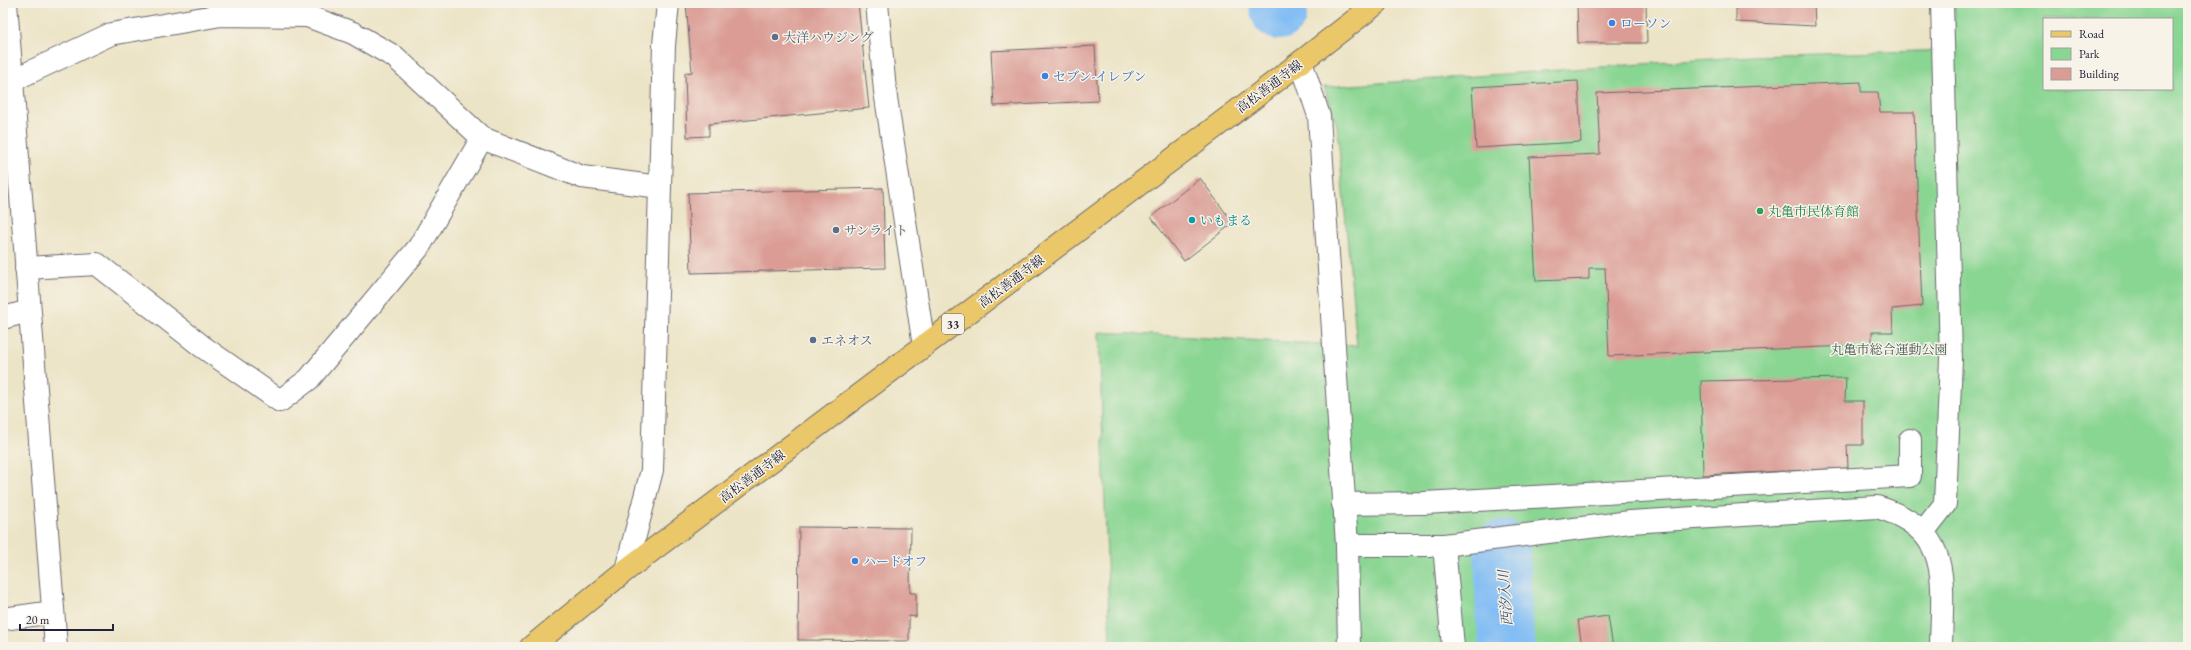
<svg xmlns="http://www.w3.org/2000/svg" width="2191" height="650" font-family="'EB Garamond','Noto Serif JP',serif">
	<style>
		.green { fill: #89d592; stroke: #567c66; fill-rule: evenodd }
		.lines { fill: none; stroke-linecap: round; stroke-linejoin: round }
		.river { stroke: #82bdf4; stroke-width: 56 }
		.building { fill: #da9c94 }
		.minor-casing { stroke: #69666c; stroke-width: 24 }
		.major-casing { stroke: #69666c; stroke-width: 24 }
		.minor { stroke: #fff; stroke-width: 22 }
		.major { stroke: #eac769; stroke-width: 22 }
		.shop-dot { fill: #3f7fe0; stroke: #f7f3e8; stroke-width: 1.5 }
		.service-dot { fill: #5c6f8a; stroke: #f7f3e8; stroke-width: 1.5 }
		.leisure-dot { fill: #2e9e5b; stroke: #f7f3e8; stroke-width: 1.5 }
		.culture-dot { fill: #0f9aa8; stroke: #f7f3e8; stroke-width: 1.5 }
		.labels { text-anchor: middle; stroke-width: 3; stroke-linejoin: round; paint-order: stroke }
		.shield { fill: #f7f3e8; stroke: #62616f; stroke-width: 1 }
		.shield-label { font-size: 12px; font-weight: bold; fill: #22223b }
		.shop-label { font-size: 13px; fill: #366cbe; stroke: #f7f3e8; text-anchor: start }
		.service-label { font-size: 13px; fill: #4e5e75; stroke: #f7f3e8; text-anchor: start }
		.street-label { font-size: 13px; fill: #22223b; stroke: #f7f3e8 }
		.leisure-label { font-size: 13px; fill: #27864d; stroke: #f7f3e8; text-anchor: start }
		.culture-label { font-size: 13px; fill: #0d838f; stroke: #f7f3e8; text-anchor: start }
		.park-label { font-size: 13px; fill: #415855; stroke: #f7f3e8 }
		.water-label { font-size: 14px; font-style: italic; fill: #3f5072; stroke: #f7f3e8 }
	</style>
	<rect width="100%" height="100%" fill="#f7f3e8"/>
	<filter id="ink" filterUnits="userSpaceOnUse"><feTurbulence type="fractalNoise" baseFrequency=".025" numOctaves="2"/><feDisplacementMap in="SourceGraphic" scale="8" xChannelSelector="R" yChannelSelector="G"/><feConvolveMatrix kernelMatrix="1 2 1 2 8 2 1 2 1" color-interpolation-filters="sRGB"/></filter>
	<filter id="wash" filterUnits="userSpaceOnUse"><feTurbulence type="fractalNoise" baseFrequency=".012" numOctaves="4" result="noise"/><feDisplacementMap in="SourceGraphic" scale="16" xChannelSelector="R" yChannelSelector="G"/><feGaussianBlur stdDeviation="0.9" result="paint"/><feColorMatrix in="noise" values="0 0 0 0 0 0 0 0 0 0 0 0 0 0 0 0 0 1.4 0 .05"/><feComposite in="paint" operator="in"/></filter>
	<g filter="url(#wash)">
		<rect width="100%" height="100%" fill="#ece4c6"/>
		<path class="green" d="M1955,3H2188V647H1110L1099,332L1357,346L1337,125L1324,87L1752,56L1953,50ZM2044,19H2172V89H2044Z"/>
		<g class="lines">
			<g class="river">
				<polyline points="1277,3 1279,12"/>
				<polyline points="1502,548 1504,618 1508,647"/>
			</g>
		</g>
		<g id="blocks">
			<g class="building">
				<polygon points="686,3 858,3 869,108 709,124 709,136 687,137 685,73 692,72"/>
				<polygon points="1577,3 1646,3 1647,43 1578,43"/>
				<polygon points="1736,3 1814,3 1815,26 1736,22"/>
				<polygon points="1095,46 1098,101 994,106 991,51"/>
				<polygon points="1578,81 1581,142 1476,148 1472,87"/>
				<polygon points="1861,82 1861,92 1878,92 1880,112 1914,112 1922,306 1892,309 1893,332 1872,332 1872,345 1609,356 1605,268 1589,268 1589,279 1536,281 1529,157 1600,154 1597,93"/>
				<polygon points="1200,178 1233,223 1184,261 1151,217"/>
				<polygon points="883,188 885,268 691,273 688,193"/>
				<polygon points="1846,378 1845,401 1863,401 1863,445 1847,445 1848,468 1703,475 1701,381"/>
				<polygon points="799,527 911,528 910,593 916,593 916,617 909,616 909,641 798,640"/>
				<polygon points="1608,616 1613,647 1582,647 1578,620"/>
			</g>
		</g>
	</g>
	<g filter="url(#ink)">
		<use href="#blocks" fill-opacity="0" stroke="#69666c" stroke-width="1"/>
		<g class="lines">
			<g class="minor-casing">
				<g id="minor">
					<polyline points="6,3 56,647"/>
					<polyline points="877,3 885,91 924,346"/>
					<polyline points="1301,62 1319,116 1347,545 1349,647"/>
					<polyline points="11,81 111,34 221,15 307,16 353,33 395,57 482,138 419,247 309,379 280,401 203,347 97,264 26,268"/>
					<polyline points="482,138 582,177 660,187"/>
					<polyline points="3,318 29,311"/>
					<polyline points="1343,504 1424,503 1910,476 1910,440"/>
					<polyline points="1923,532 1945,504 1951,359 1942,3"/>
					<path d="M1347,545H1444L1630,522L1877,507C1954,530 1942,581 1941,647"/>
					<polyline points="1444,545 1453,647"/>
					<polyline points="626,570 652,470 664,45 668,3"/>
					<polyline points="3,619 53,612"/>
				</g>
			</g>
			<g class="major-casing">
				<polyline id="major" points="531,647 626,570 1246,104 1377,3"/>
			</g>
			<use href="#minor" class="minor"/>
			<use href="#major" class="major"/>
		</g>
	</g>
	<g class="shop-dot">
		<circle cx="1612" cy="23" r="4"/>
		<circle cx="1045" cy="76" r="4"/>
		<circle cx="855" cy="561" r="4"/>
	</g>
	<g class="service-dot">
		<circle cx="775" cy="37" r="4"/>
		<circle cx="836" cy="230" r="4"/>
		<circle cx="813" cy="340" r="4"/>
	</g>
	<circle class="leisure-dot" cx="1760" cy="211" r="4"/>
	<circle class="culture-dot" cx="1192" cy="220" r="4"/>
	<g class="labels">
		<rect class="shield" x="942" y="314" width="22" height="20" rx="3"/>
		<g class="shield-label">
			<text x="953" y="328">33</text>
		</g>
		<g class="shop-label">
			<text x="1620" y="28">ローソン</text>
			<text x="1053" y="81">セブン-イレブン</text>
			<text x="863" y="566">ハードオフ</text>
		</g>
		<g class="service-label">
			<text x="783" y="42">大洋ハウジング</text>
			<text x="844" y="235">サンライト</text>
			<text x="821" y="345">エネオス</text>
		</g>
		<g class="street-label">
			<text transform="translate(1269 86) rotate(-37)" y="5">高松善通寺線</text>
			<text transform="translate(1011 281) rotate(-37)" y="5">高松善通寺線</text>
			<text transform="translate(752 476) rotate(-37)" y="5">高松善通寺線</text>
		</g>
		<g class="leisure-label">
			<text x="1768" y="216">丸亀市民体育館</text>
		</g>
		<g class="culture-label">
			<text x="1200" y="225">いもまる</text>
		</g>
		<g class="park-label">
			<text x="1889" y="354">丸亀市総合運動公園</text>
		</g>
		<g class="water-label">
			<text transform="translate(1505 598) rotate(-94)" y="5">西汐入川</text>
		</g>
	</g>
	<rect width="2191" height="650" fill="none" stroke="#f7f3e8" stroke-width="16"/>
	<rect x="2043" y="18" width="130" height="72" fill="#f7f3e8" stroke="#a29fa3"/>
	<rect x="2051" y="31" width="20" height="6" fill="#eac769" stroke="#a29fa3"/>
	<text x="2079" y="38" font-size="12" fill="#22223b">Road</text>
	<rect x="2051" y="48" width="20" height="12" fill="#89d592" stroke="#a29fa3"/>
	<text x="2079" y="58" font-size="12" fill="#22223b">Park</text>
	<rect x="2051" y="68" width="20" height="12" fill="#da9c94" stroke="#a29fa3"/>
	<text x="2079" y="78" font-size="12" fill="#22223b">Building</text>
	<path d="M20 624v6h93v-6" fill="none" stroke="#22223b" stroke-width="2"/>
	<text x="26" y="624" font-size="12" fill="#22223b" stroke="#f7f3e8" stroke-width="3" paint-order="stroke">20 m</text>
</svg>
